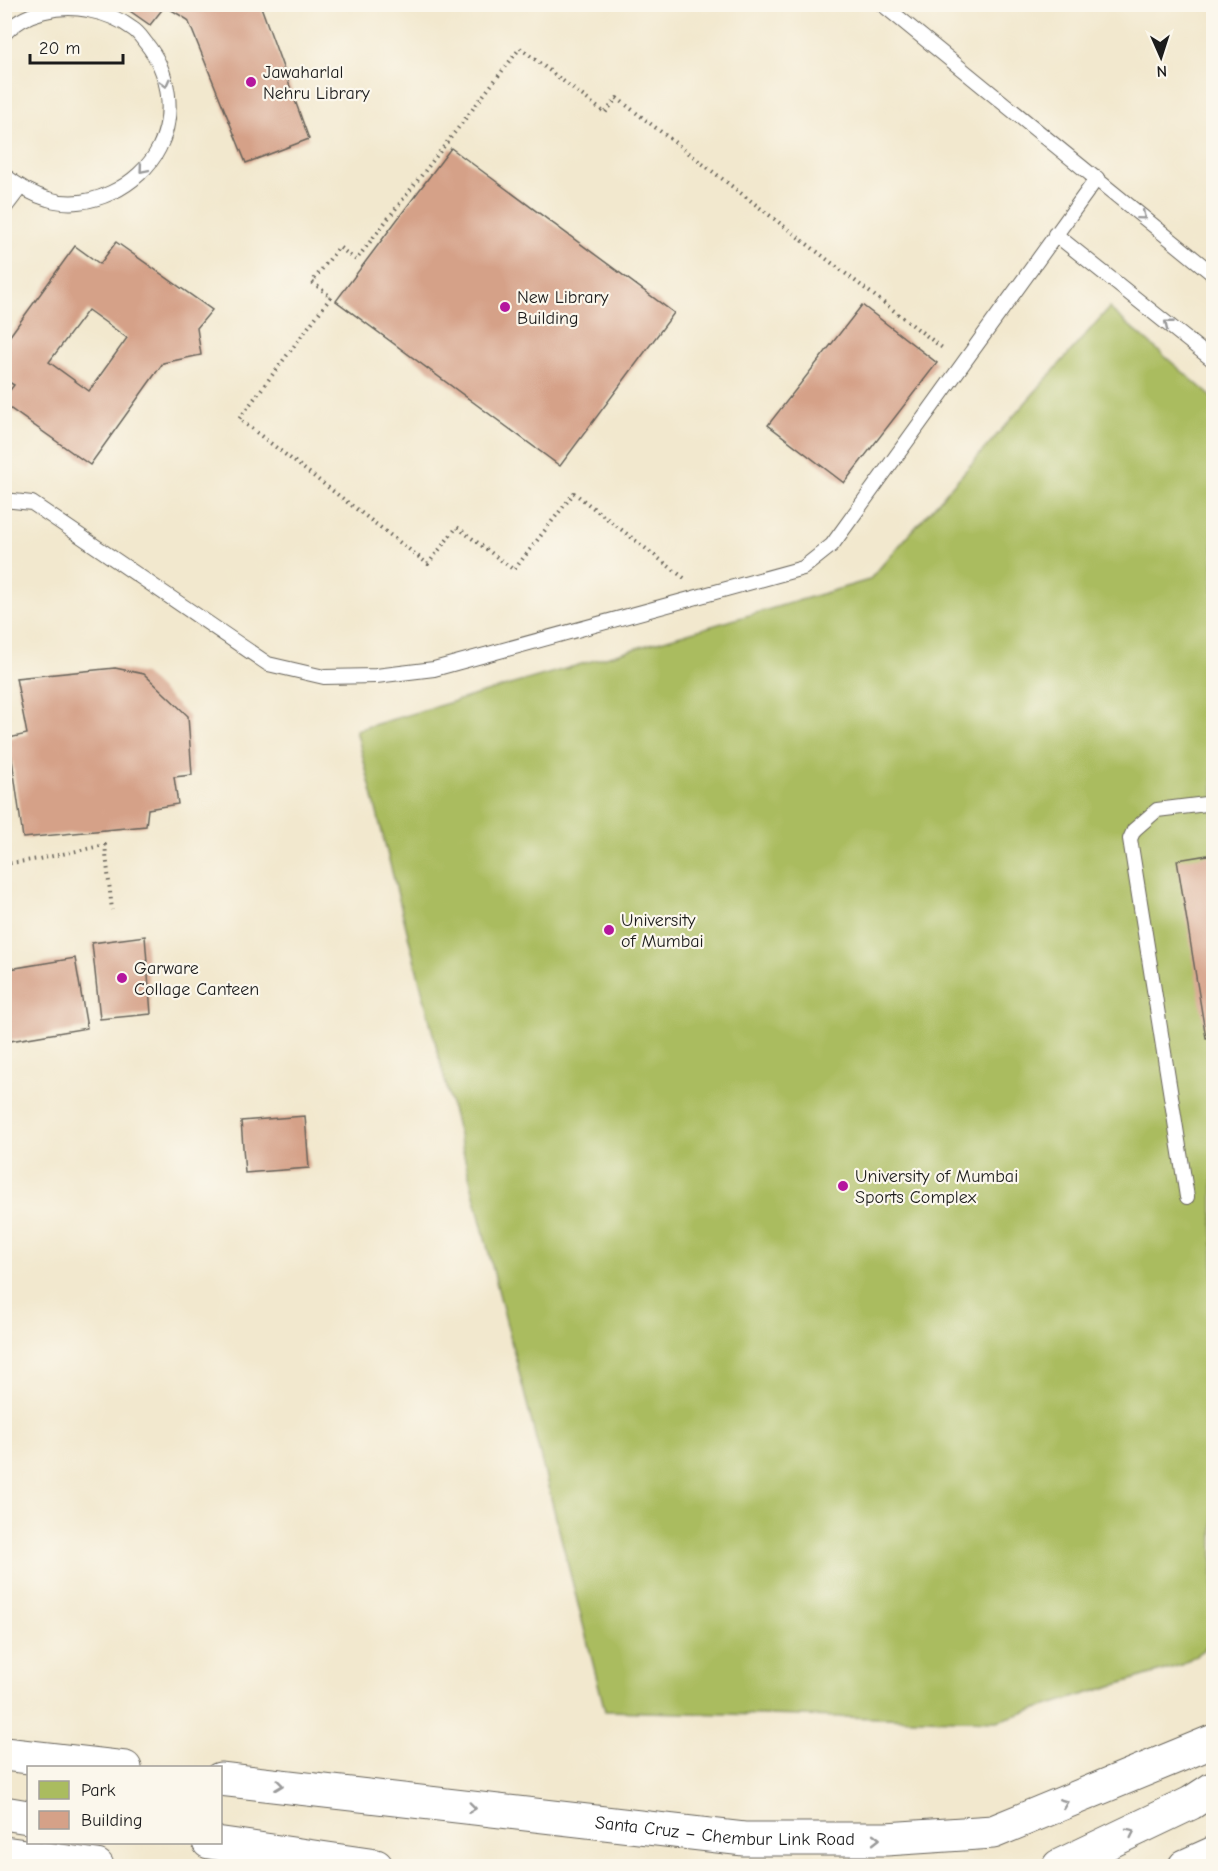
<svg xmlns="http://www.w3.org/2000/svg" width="1218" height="1871" font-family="'Comic Neue',sans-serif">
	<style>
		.green { fill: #aabc5f; stroke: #636c3e; stroke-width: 1.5 }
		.building { fill: #d5a188; fill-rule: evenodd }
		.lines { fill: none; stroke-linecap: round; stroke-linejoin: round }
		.lane-casing { stroke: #67635a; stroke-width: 16 }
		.highway-casing { stroke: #67635a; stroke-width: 35 }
		.path { stroke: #67635a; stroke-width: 4; stroke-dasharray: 1.5 4.5; stroke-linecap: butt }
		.lane { stroke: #fff; stroke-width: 14 }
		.highway { stroke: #fff; stroke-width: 33 }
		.oneway { stroke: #999 }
		.poi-dot { fill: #b5179e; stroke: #fbf7ec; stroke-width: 2 }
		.labels { text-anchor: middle; stroke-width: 4.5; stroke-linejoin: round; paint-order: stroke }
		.poi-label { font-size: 18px; fill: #1c1c1c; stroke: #fbf7ec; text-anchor: start }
		.street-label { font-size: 18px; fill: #1c1c1c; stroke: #fbf7ec }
	</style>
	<rect width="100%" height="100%" fill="#fbf7ec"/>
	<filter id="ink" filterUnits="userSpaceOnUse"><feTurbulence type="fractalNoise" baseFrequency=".0167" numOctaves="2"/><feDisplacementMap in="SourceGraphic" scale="12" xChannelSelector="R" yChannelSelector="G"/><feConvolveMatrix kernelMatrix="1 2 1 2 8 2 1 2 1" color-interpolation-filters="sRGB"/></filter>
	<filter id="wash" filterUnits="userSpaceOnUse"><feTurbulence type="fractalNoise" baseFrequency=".008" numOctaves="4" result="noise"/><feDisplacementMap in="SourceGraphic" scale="24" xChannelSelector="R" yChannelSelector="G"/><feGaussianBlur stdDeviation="1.35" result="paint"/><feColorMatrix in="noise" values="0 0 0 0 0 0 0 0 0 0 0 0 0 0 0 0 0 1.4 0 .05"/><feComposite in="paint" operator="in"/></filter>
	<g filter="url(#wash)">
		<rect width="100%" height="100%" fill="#f2e8ce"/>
		<polygon class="green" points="1109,308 1213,398 1213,1643 1181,1665 997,1721 605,1711 356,730 869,580"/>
		<g id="blocks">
			<g class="building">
				<polygon points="120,4 260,4 309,139 246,163 188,20 165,6 150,25"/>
				<polygon points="451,148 674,313 560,466 336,301"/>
				<path d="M116,242L212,310L197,328L201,355L163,363L90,465L4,404V398L14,385L4,379V344L75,246L100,264ZM88,310L127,338L89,391L49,362Z"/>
				<polygon points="862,305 937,363 844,483 768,425"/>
				<polygon points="115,668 144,674 188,716 192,775 174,777 178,804 148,809 146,826 23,838 9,738 27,734 16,678"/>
				<polygon points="1214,854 1214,1037 1206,1038 1177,860"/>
				<polygon points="145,936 151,1014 100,1019 92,943"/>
				<polygon points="75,958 87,1028 4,1042 4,970"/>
				<polygon points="305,1116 309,1168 245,1173 241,1121"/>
			</g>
		</g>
	</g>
	<g filter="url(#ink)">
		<use href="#blocks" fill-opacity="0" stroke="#67635a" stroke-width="1.5"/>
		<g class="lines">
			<g class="lane-casing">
				<g id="lane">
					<polyline points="882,4 1214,275"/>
					<path d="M4,34C24,12 60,4 88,10C104,13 120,19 133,29C138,32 142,38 145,42C170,72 176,114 159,148C140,186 88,212 48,199C31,194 18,186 4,175"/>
					<polyline points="4,209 20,188"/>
					<polyline points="1055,234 1214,361"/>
					<polyline points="4,500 32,503 268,664 324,677 376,676 434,669 803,568 832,545 1097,178"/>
					<polyline points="1187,1197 1130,839 1134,830 1157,810 1214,803"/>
				</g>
			</g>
			<g class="highway-casing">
				<g id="highway">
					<polyline points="4,1754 125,1768"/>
					<path id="s1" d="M220,1779L744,1839H886L993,1832L1214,1741"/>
					<polyline points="4,1813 28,1817"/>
					<polyline points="209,1842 376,1866"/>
					<polyline points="4,1853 97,1866"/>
					<polyline points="1059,1866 1191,1803 1214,1788"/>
					<polyline points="1185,1866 1214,1853"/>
				</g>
			</g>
			<g class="path">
				<polyline points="684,578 574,493 514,570 457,527 428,564 239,419 331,297 312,282 339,247 356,260 520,48 605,113 617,98 945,350"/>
				<polyline points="4,864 39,859 105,845 112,910"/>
			</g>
			<use href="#lane" class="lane"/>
			<use href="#highway" class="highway"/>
		</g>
		<defs><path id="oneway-chevron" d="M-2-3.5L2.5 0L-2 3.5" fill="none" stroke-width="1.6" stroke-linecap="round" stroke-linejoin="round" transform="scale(1.5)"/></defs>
		<g class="oneway">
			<use href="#oneway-chevron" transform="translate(165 83) rotate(76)"/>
			<use href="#oneway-chevron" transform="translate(143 169) rotate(130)"/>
			<use href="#oneway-chevron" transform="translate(1142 216) rotate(40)"/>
			<use href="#oneway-chevron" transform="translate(1168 324) rotate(-141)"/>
			<use href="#oneway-chevron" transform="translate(279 1785) rotate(7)"/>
			<use href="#oneway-chevron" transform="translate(1064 1803) rotate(-22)"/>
			<use href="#oneway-chevron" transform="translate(472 1808) rotate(7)"/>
			<use href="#oneway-chevron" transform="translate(1131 1832) rotate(-26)"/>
			<use href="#oneway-chevron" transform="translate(876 1839)"/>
		</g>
	</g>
	<g class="poi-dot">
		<circle cx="251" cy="82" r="6"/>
		<circle cx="505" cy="307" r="6"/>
		<circle cx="609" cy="930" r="6"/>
		<circle cx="122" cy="978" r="6"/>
		<circle cx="843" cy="1186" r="6"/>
	</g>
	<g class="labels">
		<g class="poi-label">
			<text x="263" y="78">Jawaharlal<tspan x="263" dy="21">Nehru Library</tspan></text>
			<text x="517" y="303">New Library<tspan x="517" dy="21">Building</tspan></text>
			<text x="621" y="926">University<tspan x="621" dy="21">of Mumbai</tspan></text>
			<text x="134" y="974">Garware<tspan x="134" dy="21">Collage Canteen</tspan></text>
			<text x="855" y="1182">University of Mumbai<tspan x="855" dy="21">Sports Complex</tspan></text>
		</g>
		<g class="street-label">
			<text dy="6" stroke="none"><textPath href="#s1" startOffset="508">Santa Cruz – Chembur Link Road</textPath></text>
		</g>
	</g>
	<rect width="1218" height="1871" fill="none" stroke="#fbf7ec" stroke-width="24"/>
	<rect x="27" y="1766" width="195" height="78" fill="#fbf7ec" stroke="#a29f99" stroke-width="1.5"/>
	<rect x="39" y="1781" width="30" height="18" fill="#aabc5f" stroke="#a29f99" stroke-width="1.5"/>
	<text x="81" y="1796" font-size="18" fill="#1c1c1c">Park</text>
	<rect x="39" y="1811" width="30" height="18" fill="#d5a188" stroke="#a29f99" stroke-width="1.5"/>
	<text x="81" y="1826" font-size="18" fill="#1c1c1c">Building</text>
	<g transform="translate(1161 57) rotate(177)" stroke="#fbf7ec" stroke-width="4.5" paint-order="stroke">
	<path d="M0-4.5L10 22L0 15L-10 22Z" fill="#1c1c1c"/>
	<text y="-9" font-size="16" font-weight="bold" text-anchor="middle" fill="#1c1c1c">N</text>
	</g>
	<path d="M30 54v9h93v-9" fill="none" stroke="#1c1c1c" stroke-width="3"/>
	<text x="39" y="54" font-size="18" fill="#1c1c1c" stroke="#fbf7ec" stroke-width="4.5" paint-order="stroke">20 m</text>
</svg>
